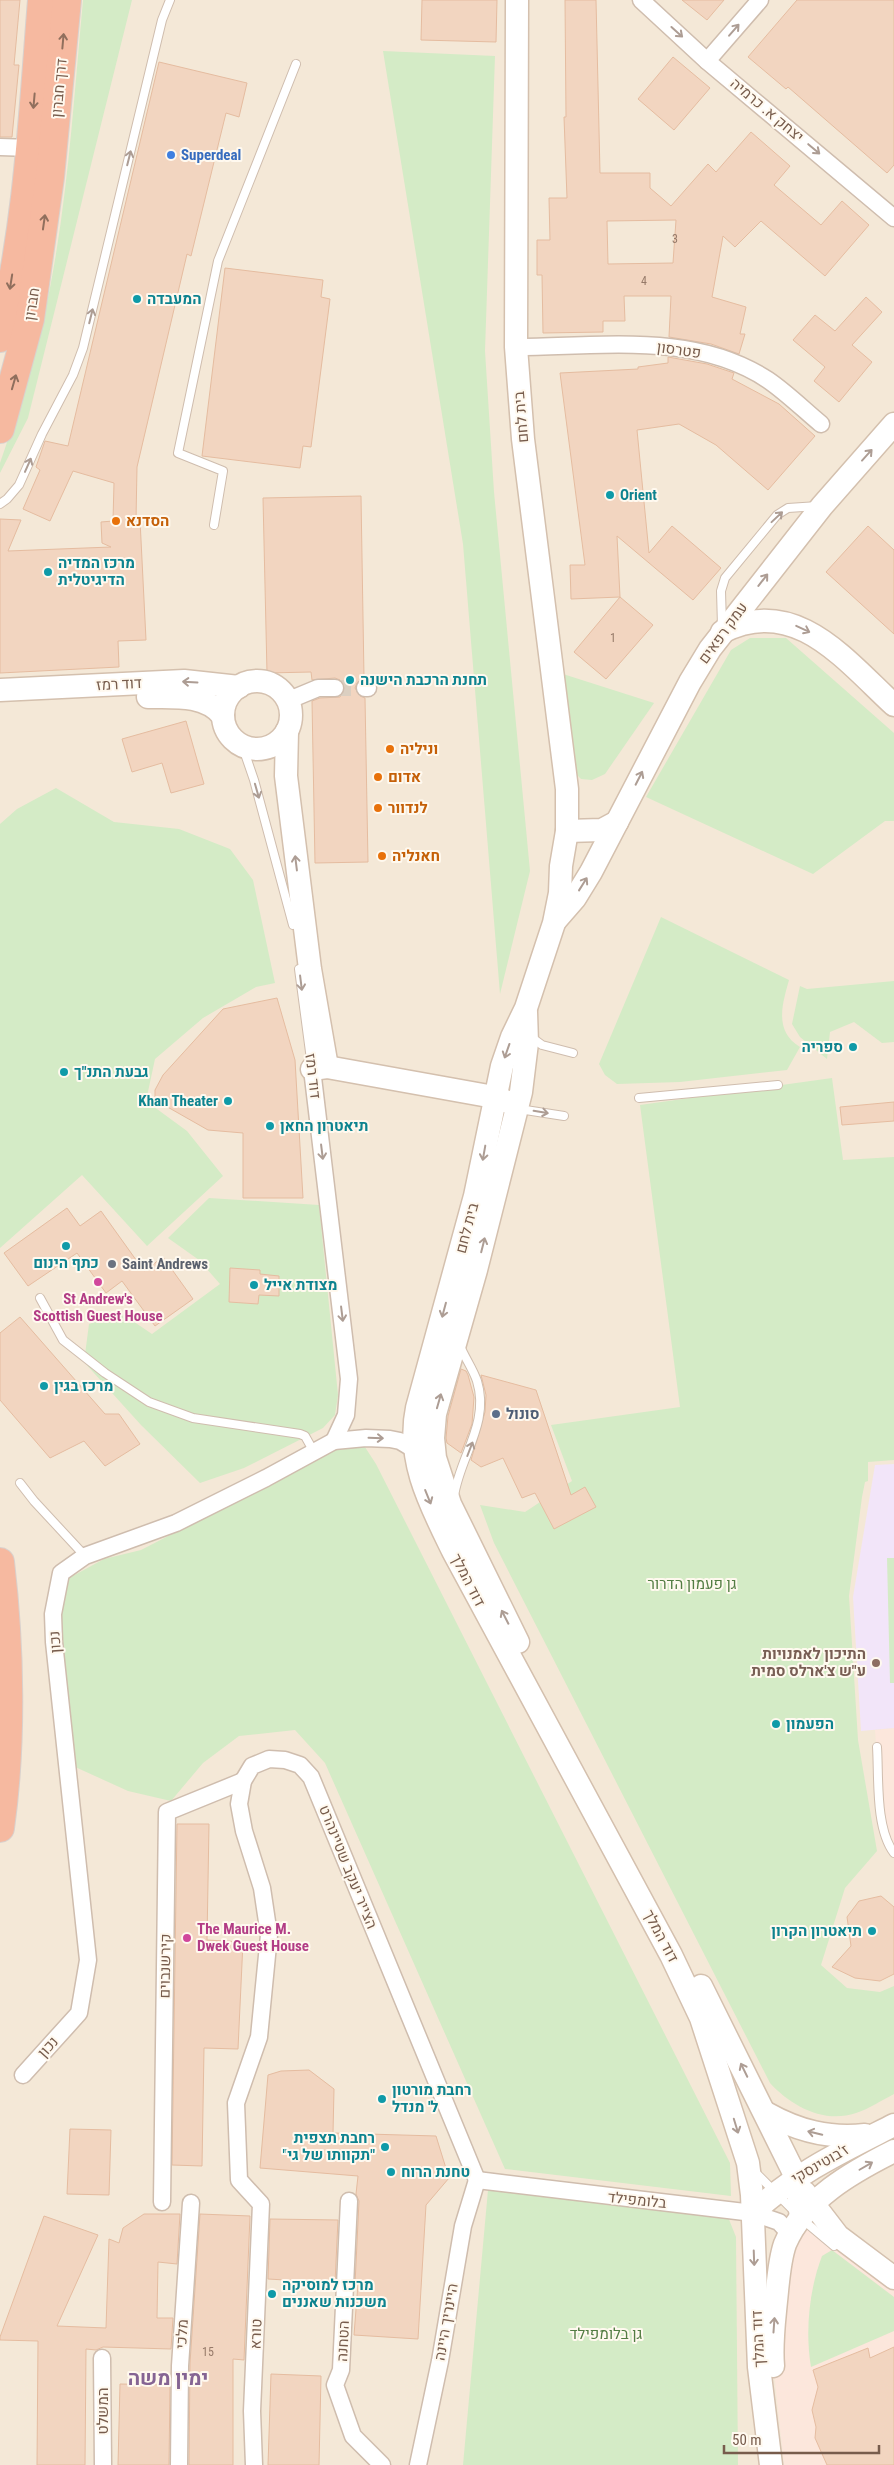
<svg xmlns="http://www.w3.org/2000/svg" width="894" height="2465" font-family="'Roboto Condensed',Heebo,sans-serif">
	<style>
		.residential { fill: #f4e8d7 }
		.commercial { fill: #fce7dc }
		.education { fill: #f2e5f9 }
		.green { fill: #d4ebc6 }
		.building { fill: #f2d5c0; stroke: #e5bca0; fill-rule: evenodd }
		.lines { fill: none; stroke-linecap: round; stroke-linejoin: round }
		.street-tunnel { stroke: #dbcfc1; stroke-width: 16; stroke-dasharray: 16 8; stroke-linecap: butt }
		.lane-casing { stroke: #cfbdae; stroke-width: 10 }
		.street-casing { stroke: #cfbdae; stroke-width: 19 }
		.secondary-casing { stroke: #d4c0ae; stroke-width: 25 }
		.highway-casing { stroke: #d9d1cd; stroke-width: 30 }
		.lane { stroke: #fff; stroke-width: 8 }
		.street { stroke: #fff; stroke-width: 16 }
		.secondary { stroke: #fff; stroke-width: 22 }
		.highway { stroke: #f6b9a0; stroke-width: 28 }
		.oneway { stroke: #ad9d94 }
		.oneway2 { stroke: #906f5d }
		.shop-dot { fill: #3f7fe0; stroke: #fff9ef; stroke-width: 2 }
		.culture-dot { fill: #0f9aa8; stroke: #fff9ef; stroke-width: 2 }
		.food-dot { fill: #e8710a; stroke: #fff9ef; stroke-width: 2 }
		.worship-dot { fill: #6b7280; stroke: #fff9ef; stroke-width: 2 }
		.hotel-dot { fill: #d1479c; stroke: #fff9ef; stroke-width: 2 }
		.service-dot { fill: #5c6f8a; stroke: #fff9ef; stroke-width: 2 }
		.education-dot { fill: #8d6e63; stroke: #fff9ef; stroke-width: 2 }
		.labels { text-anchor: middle; stroke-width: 4; stroke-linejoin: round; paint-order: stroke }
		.number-label { font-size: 12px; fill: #967a69 }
		.street-label { font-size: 15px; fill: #775c4c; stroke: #fff9ef }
		.shop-label { font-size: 15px; font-weight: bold; fill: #366cbe; stroke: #fff9ef; text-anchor: start }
		.culture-label { font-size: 15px; font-weight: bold; fill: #0d838f; stroke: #fff9ef; text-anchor: start }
		.food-label { font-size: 15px; font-weight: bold; fill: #c56008; stroke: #fff9ef; text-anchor: start }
		.worship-label { font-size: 15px; font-weight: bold; fill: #5b616d; stroke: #fff9ef; text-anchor: start }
		.hotel-label { font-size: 15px; font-weight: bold; fill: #b23c85; stroke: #fff9ef }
		.service-label { font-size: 15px; font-weight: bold; fill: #4e5e75; stroke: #fff9ef; text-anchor: start }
		.park-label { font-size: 15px; fill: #537d43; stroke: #fff9ef }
		.education-label { font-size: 15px; font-weight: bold; fill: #785e54; stroke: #fff9ef; text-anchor: end }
		.district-label { font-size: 20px; font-weight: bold; fill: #856493; stroke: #fff9ef }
	</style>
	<rect width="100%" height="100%" fill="#fcf5e8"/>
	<rect class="residential" x="0" y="0" width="894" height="2465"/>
	<g class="commercial">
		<polygon points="894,1728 894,1853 881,1814 875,1730"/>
		<polygon points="801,2218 832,2245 894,2290 894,2465 784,2465 773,2363 773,2329"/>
	</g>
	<polygon class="education" points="894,1464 894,1728 861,1731 853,1597 875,1465"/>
	<g class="green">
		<path d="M83,0H132L28,418L0,473V463C16,416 32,370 43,321C67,216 73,107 83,0Z"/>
		<polygon points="383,51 495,56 485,351 494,492 530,871 500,994 463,544"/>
		<polygon points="750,638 786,638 894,733 894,821 885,821 813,874 646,797 731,650"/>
		<polygon points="563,674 654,703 605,774 592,780 581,779 574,772"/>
		<polygon points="56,788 114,822 179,829 230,849 253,880 275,983 256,987 203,1018 155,1059 146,1101 187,1131 223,1176 147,1246 82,1175 0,1248 0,824 17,809"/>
		<path d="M661,917L789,980C782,1005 774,1031 800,1047L787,1070L680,1082L617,1084L605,1075L599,1064Z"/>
		<polygon points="894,981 894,1042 882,1043 854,1022 830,1032 827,1059 800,1037 792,1024 800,986 807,989"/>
		<path d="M832,1078L843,1160L894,1157V1460L868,1462V1481L865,1482L862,1497L849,1596L858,1740L877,1851L845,1888L821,1965L847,1988L880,1992L894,1986V2094C882,2100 869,2109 856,2113C824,2124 791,2106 770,2083L494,1543L480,1505L525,1512L572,1481L551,1425L680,1407L640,1105Z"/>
		<polygon points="209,1198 319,1205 338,1395 335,1415 323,1428 244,1468 200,1483 141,1425 84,1362 89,1324 121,1313 152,1334 220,1284 199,1260 168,1238"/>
		<polygon points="339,1440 361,1441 376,1464 730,2163 731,2196 505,2169 325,1763 295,1730 239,1736 203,1763 171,1801 128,1791 73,1766 60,1661 61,1605 69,1578 104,1559 141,1550 213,1513"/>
		<polygon points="887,1558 894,1558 894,1683 890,1683"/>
		<polygon points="488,2190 728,2217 736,2237 738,2465 463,2465"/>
		<path d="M832,2250L894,2297V2331L811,2367C805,2332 809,2290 822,2256Z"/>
	</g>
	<g class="building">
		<polygon points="0,0 20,0 14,65 19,65 12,137 0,137"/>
		<polygon points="422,0 497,0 496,42 421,40"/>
		<path d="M565,0H596L600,173H650V188L671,206L708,164L716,172L751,132L790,166L774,185L821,225L842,201L869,225L825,276L761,221L735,247L723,236L712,297L746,307L740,334H745L739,354L711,344L669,337L671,296H624L625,321H603V332L543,333L542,275H537V240H550L549,198H567L564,117H566ZM676,220L673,263L608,264L607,221Z"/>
		<polygon points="682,0 724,0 707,20"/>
		<polygon points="797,0 894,0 894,165 887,173 788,87 786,89 748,57"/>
		<polygon points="673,57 710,88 674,130 638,99"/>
		<polygon points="159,62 247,83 239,117 226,113 191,256 187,254 137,467 136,520 140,520 146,640 118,641 119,667 0,673 0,519 21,520 8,551 111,547 102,543 101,522 113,521 114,483 73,471 50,521 23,509 40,470 36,467 45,441 68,446"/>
		<polygon points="225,268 323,280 321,297 330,299 311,447 303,446 300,468 202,456"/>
		<polygon points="866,297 882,312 852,345 872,362 839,402 814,381 825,367 793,340 815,315 835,331"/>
		<polygon points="668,357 707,364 734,373 732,379 779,404 815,436 768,490 716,445 679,424 637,430 649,553 672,526 721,568 693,600 617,536 620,597 571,599 570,565 585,565 560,373 638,369 638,367 668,363"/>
		<polygon points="361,496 364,678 357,683 355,688 360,696 365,698 368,862 315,863 312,701 320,698 340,697 345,688 340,680 335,678 312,680 311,672 267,673 263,498"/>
		<polygon points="868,526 894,550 894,634 826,572"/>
		<polygon points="620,597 653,625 606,679 574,652"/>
		<polygon points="186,721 204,784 171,793 162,763 132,772 122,739"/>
		<polygon points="277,998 295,1060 303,1198 243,1198 243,1133 208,1130 164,1105 155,1097 155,1090 163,1075 223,1009"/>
		<polygon points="894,1102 894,1121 842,1125 840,1107"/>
		<polygon points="67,1208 80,1226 101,1211 144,1271 163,1257 193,1299 155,1326 122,1281 106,1293 77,1253 28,1286 4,1253"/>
		<polygon points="230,1268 260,1270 260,1274 279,1276 279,1296 259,1295 258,1304 229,1302"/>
		<polygon points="20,1317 105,1414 119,1414 140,1444 105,1466 84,1441 50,1458 0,1400 0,1333"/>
		<polygon points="461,1369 466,1371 468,1375 474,1397 472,1424 461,1453 447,1443 446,1438 448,1416"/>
		<polygon points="481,1375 536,1390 571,1495 585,1487 596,1507 554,1529 535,1493 522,1498 503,1458 481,1467 471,1460 485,1412 486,1395"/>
		<polygon points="177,1824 209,1824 207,1940 243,1942 238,2049 204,2048 202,2166 172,2165"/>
		<polygon points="881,1896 894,1907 894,1974 880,1981 855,1978 832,1967 851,1946 847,1917 859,1901"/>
		<polygon points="309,2070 334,2089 333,2133 436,2136 449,2178 426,2205 418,2339 354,2335 358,2284 355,2284 359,2201 356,2194 358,2176 260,2168 268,2075 281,2071"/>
		<polygon points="70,2129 111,2130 109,2195 67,2194"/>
		<polygon points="144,2214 180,2214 177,2264 158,2262 157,2318 173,2318 171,2349 103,2347 96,2350 86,2349 85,2465 37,2465 38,2341 0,2340 0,2337 44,2216 98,2235 57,2326 106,2328 109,2239 119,2243 123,2228"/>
		<polygon points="200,2214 250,2216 244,2360 233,2359 233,2465 189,2465 190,2363"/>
		<polygon points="270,2219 338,2220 335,2283 268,2279"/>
		<polygon points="894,2347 894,2465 827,2465 815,2438 816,2427 812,2410 818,2387 813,2370 868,2348 870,2358"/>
		<polygon points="271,2374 321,2376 319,2465 268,2465"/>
		<polygon points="120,2384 170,2385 169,2465 118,2465"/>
	</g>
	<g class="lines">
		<polyline class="street-tunnel" points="335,688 365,688"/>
		<g class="lane-casing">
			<g id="lane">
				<polyline points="0,504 7,499 19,485 42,434 73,375 83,348 162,20 170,0"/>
				<polyline points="214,525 223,471 178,453 218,261 296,64"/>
				<polyline points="722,626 721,591 725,578 777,515 788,508 818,506"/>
				<polyline points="242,745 254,780 293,925"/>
				<polyline points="299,969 312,1067"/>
				<polyline points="531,1037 542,1045 573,1053"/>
				<polyline points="639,1098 778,1085"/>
				<polyline points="519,1109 564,1116"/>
				<polyline points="40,1298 63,1340 105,1373 149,1402 193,1418 300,1434 305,1436 314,1452"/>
				<polyline points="20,1483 34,1501 85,1556"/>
				<path d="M454,1496C460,1456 490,1423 477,1381C473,1369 465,1358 460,1346"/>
				<path d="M877,1747C879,1777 875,1828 894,1853"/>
				<polyline points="755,2172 795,2212"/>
				<polyline points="803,2220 834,2246"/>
			</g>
		</g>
		<g class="street-casing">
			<g id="street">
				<polyline points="641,0 707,61 894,218"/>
				<polyline points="707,61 760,0"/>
				<polyline points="0,147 30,148 36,154"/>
				<path d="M516,347C600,347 694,331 768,380C787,393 804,410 821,424"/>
				<polyline points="365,688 368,688"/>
				<polyline points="294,698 318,688 335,688"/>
				<polyline points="312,1069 349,1379 346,1415 334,1441"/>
				<polyline points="23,2075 79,2013 88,1960 54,1642 53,1614 61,1573 85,1556 176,1523 266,1478 334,1441 366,1438 390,1439 400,1441 415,1450"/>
				<polyline points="477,2180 753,2213 779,2222 790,2234"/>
				<polyline points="349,2201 341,2370 335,2385 353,2436 382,2465"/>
				<polyline points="162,2202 167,1812 243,1781"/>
				<polyline points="102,2358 103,2465"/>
				<polyline points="179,2465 180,2366 191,2203"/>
				<polyline points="254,2465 252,2411 261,2204 239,2180 236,2103 259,2037 269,1935 262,1888 244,1831 239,1804 243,1781 252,1766 269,1759 285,1760 300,1765 311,1777 477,2180"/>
				<polyline points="418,2465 440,2361 463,2226 477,2180"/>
			</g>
		</g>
		<g class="secondary-casing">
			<g id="secondary">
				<path d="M517,0L516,347L523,439L567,789V831L561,866L560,893L554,923L526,1008L512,1037L502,1066L475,1196L417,1408C406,1460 431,1506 453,1551L671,1955L701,2018L748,2163L752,2195L759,2367L771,2465"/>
				<path d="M722,632C795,594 845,660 894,705"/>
				<circle cx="257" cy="715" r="34"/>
				<polyline points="0,690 184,681 239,687"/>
				<path d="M148,697C174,697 206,694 223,716"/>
				<polyline points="287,731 286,776 310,969 327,1067"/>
				<polyline points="567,831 602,830 617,822"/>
				<polyline points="555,921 575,898 591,872 690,682 710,649 822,506 894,424"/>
				<polyline points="312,1069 327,1067 494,1097 508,1102"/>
				<polyline points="518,1642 450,1504 435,1458 433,1438 435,1414 476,1270 521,1092 527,1043 526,1012"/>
				<polyline points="701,1986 796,2177 801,2218"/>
				<path d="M766,2113C798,2131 829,2139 865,2135"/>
				<polyline points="805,2193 838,2236 894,2278"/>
				<path d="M753,2213C795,2173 843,2151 894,2125"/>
				<path d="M773,2366C771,2344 774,2322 776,2301C778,2283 779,2261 785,2244C804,2199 852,2172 894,2151"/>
			</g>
		</g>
		<g class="highway-casing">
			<g id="highway">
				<path d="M0,338C28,228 33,112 42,0"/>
				<polyline points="0,429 30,319 50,177 67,0"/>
				<path d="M0,1562C10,1646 12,1744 0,1828"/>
			</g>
		</g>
		<use href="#lane" class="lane"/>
		<use href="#street" class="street"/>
		<use href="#secondary" class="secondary"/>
		<use href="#highway" class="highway"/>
	</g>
	<defs><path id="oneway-shaft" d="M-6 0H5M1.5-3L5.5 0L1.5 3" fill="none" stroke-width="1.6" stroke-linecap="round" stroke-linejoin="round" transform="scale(1.25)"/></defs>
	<g class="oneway">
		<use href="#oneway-shaft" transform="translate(734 30) rotate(-49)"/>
		<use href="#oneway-shaft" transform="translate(677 32) rotate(42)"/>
		<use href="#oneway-shaft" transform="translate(814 149) rotate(40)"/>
		<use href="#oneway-shaft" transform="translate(129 158) rotate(-76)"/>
		<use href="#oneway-shaft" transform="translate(91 316) rotate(-76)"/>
		<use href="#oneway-shaft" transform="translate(867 455) rotate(-48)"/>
		<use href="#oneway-shaft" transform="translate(28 465) rotate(-66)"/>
		<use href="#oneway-shaft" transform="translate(777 517) rotate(-43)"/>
		<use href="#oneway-shaft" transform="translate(763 580) rotate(-52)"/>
		<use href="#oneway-shaft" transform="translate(803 629) rotate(25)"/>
		<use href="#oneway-shaft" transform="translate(190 682) rotate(-177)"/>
		<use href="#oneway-shaft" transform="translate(639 778) rotate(-63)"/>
		<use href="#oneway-shaft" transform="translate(257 791) rotate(74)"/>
		<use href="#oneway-shaft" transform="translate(296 863) rotate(-97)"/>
		<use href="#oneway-shaft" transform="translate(583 884) rotate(-58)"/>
		<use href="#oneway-shaft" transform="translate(301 983) rotate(83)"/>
		<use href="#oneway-shaft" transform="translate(507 1051) rotate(109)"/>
		<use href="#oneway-shaft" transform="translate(541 1112) rotate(9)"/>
		<use href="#oneway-shaft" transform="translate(322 1152) rotate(83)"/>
		<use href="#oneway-shaft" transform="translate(484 1153) rotate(100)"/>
		<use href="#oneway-shaft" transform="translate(483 1245) rotate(-76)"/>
		<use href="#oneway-shaft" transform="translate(444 1310) rotate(105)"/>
		<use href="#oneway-shaft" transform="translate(342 1314) rotate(83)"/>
		<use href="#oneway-shaft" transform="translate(439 1401) rotate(-74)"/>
		<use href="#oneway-shaft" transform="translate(376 1438) rotate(2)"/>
		<use href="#oneway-shaft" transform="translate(470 1449) rotate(-69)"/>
		<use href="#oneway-shaft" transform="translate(428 1497) rotate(68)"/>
		<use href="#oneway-shaft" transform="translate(505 1617) rotate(-117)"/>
		<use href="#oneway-shaft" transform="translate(744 2070) rotate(-116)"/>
		<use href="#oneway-shaft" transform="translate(736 2126) rotate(73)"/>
		<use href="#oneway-shaft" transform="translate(815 2133) rotate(-166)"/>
		<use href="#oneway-shaft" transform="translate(866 2166) rotate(-30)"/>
		<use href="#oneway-shaft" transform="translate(754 2258) rotate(88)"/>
		<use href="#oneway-shaft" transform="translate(774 2325) rotate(-86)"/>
	</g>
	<g class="oneway2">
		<use href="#oneway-shaft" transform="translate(63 41) rotate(-85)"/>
		<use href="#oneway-shaft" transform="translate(34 101) rotate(95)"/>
		<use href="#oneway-shaft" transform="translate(44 222) rotate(-82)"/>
		<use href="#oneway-shaft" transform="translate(11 282) rotate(99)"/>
		<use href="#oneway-shaft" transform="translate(14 382) rotate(-74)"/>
	</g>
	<circle class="shop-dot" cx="171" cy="155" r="5"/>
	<g class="culture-dot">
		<circle cx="137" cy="299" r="5"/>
		<circle cx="610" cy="495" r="5"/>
		<circle cx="48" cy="572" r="5"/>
		<circle cx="350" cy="680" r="5"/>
		<circle cx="853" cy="1047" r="5"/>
		<circle cx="64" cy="1072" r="5"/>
		<circle cx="228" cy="1101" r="5"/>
		<circle cx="270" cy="1126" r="5"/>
		<circle cx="66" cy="1246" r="5"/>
		<circle cx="254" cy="1285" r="5"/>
		<circle cx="44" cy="1386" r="5"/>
		<circle cx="776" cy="1724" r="5"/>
		<circle cx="872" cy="1931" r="5"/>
		<circle cx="382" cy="2099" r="5"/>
		<circle cx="385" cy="2147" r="5"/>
		<circle cx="391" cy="2172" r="5"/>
		<circle cx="272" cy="2294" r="5"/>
	</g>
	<g class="food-dot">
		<circle cx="116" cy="521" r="5"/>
		<circle cx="390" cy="749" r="5"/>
		<circle cx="378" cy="777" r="5"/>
		<circle cx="378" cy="808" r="5"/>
		<circle cx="382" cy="856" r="5"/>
	</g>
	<circle class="worship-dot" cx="112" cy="1264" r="5"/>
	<g class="hotel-dot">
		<circle cx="98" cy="1282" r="5"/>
		<circle cx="187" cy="1938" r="5"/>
	</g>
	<circle class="service-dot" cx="496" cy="1414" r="5"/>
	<circle class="education-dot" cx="876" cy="1663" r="5"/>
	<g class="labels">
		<g class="number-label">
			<text x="675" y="243">3</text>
			<text x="644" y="285">4</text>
			<text x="613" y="642">1</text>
			<text x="208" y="2356">15</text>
		</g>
		<g class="street-label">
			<text transform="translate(59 88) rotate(-85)" y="5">דרך חברון</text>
			<text transform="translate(767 110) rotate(40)" y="5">יצחק א. כרמיה</text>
			<text transform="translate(32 304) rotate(-81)" y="5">חברון</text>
			<text transform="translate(679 350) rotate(8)" y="5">פטרסון</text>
			<text transform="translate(521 417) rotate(-95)" y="5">בית לחם</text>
			<text transform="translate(723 633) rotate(-54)" y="5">עמק רפאים</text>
			<text transform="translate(119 684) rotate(-3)" y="5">דוד רמז</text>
			<text transform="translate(313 1076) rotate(83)" y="5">דוד רמז</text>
			<text transform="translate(467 1228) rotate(-75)" y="5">בית לחם</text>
			<text transform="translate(468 1580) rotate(63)" y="5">דוד המלך</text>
			<text transform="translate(55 1642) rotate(-94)" y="5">נכון</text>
			<text transform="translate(348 1867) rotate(68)" y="5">הצייר יעקב שטיינהרט</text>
			<text transform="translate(661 1936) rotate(62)" y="5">דוד המלך</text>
			<text transform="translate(165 1966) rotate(-89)" y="5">קירשנבוים</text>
			<text transform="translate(48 2047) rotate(-48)" y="5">נכון</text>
			<text transform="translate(820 2164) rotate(-30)" y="5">ז'בוטינסקי</text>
			<text transform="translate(637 2200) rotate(6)" y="5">בלומפילד</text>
			<text transform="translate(446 2322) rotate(-80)" y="5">היינריך היינה</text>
			<text transform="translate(182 2334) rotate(-86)" y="5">מלכי</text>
			<text transform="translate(256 2334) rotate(-88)" y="5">טורא</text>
			<text transform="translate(758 2339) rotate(-93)" y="5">דוד המלך</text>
			<text transform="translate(343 2341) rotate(-87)" y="5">הטחנה</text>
			<text transform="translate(103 2411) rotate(-90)" y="5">המשלט</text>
		</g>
		<g class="shop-label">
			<text x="181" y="160">Superdeal</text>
		</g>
		<g class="culture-label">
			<text x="147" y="304">המעבדה</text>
			<text x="620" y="500">Orient</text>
			<text x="58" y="568">מרכז המדיה<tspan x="58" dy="17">הדיגיטלית</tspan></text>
			<text x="360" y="685">תחנת הרכבת הישנה</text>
			<text x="843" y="1052" text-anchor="end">ספריה</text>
			<text x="74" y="1077">גבעת התנ"ך</text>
			<text x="218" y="1106" text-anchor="end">Khan Theater</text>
			<text x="280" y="1131">תיאטרון החאן</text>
			<text x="66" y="1268" text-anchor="middle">כתף הינום</text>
			<text x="264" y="1290">מצודת אייל</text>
			<text x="54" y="1391">מרכז בגין</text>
			<text x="786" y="1729">הפעמון</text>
			<text x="862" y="1936" text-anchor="end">תיאטרון הקרון</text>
			<text x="392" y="2095">רחבת מורטון<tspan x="392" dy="17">ל' מנדל</tspan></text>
			<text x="375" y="2143" text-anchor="end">רחבת תצפית<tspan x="375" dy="17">"תקוותו של גי"</tspan></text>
			<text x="401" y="2177">טחנת הרוח</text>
			<text x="282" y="2290">מרכז למוסיקה<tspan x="282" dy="17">משכנות שאננים</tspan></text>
		</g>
		<g class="food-label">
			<text x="126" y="526">הסדנא</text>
			<text x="400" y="754">וניליה</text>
			<text x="388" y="782">אדום</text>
			<text x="388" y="813">לנדוור</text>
			<text x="392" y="861">חאנליה</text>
		</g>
		<g class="worship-label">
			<text x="122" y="1269">Saint Andrews</text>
		</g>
		<g class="hotel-label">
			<text x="98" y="1304">St Andrew's<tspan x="98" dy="17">Scottish Guest House</tspan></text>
			<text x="197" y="1934" text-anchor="start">The Maurice M.<tspan x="197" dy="17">Dwek Guest House</tspan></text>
		</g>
		<g class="service-label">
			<text x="506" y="1419">סונול</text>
		</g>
		<g class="park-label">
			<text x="692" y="1589">גן פעמון הדרור</text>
			<text x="606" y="2339">גן בלומפילד</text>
		</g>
		<g class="education-label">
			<text x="866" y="1659">התיכון לאמנויות<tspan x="866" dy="17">ע"ש צ'ארלס סמית</tspan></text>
		</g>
		<g class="district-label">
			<text x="168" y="2385">ימין משה</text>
		</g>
	</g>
	<path d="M724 2445v8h155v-8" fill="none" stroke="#775c4c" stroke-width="2.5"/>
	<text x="732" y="2445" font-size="15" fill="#775c4c" stroke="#fff9ef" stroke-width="4" paint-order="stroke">50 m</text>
</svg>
